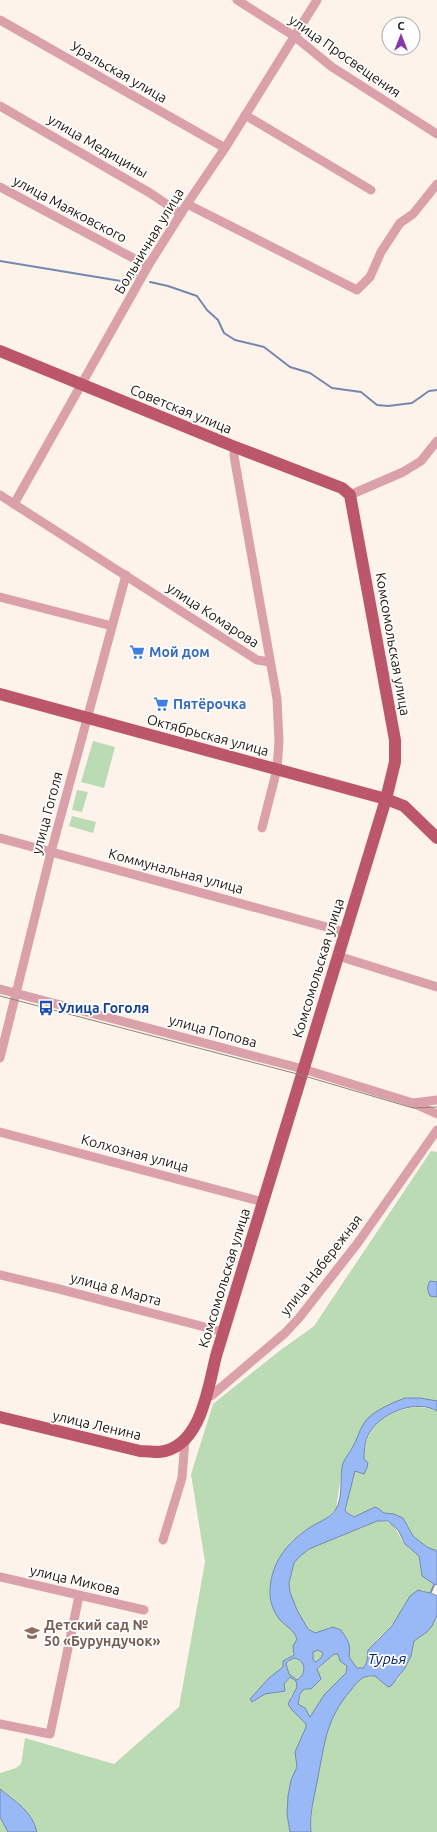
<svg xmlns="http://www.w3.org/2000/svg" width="437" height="1832" font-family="Ubuntu,sans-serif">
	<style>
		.green { fill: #badbb4 }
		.water { fill: #98b9f5; stroke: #7388af; fill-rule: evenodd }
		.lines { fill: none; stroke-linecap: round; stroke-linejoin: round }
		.stream { stroke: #7388af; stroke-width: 2 }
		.minor { stroke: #dba1aa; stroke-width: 9 }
		.major { stroke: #bb566b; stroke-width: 12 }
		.tram { stroke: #8d837b; stroke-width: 1 }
		.labels { text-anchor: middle; stroke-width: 3.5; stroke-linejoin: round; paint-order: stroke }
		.street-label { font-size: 14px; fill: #1e150d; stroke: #fff }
		.shop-label { font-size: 14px; font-weight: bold; fill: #366cbe; stroke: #fff; text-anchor: start }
		.transit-label { font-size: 14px; font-weight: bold; fill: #164399; stroke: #fff; text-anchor: start }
		.education-label { font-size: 14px; font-weight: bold; fill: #785e54; stroke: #fff; text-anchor: start }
		.water-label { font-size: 15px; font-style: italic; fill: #05266a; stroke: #fff }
	</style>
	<rect width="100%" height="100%" fill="#fef3ea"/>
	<g class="green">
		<polygon points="93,741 115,747 104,788 81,782"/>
		<polygon points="77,790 88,792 82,812 72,810"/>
		<polygon points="72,816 96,822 93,833 69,826"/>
		<path d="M431,1151L437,1152V1282L435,1281L430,1296L437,1297V1401L412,1398L389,1405L365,1422L358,1438L343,1463L336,1509L325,1519L301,1533L290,1543L279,1558L278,1616L282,1621L290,1627L297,1639L294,1646L295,1651L284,1667L269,1678L252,1702L265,1694L285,1691L284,1684L290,1677L296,1681L297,1687L290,1698L306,1724V1727L295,1752L297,1767L291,1780L287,1814L290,1832H37C32,1811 16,1801 0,1789V1773L16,1768L21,1764L25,1738L114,1764L179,1707L205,1562L191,1474L213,1404L278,1352L314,1326Z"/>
		<path d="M417,1407L428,1408L437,1411V1551C428,1548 417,1541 412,1534C410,1532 410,1528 408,1526C394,1509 373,1512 354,1517L347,1513L345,1510L355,1471L360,1473L365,1461L364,1459C365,1425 385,1411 417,1407Z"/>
		<path d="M377,1521C400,1522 393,1530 404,1543C408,1548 414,1552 419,1556L420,1568L434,1584L431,1593L422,1590C400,1601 406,1610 391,1626C386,1633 378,1637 374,1644C368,1652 370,1661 363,1668H357L349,1657L347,1640L341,1630L328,1629L315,1633L308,1629L297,1610L290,1592L289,1583L294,1563L299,1557L309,1549Z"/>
		<path d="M437,1615V1832H311C309,1814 324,1733 332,1717C340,1702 350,1690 361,1677L375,1676L385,1685L398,1679L405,1668L412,1653L414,1641L427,1632Z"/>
		<polygon points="318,1650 323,1653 322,1658 316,1662 313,1660 313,1651"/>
		<path d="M334,1654H338L340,1661L347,1666L346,1673L324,1695L310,1717L298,1704C302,1683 319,1667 334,1654Z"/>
		<path d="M293,1658C306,1660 307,1674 297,1680L289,1674L286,1664Z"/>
		<polygon points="0,1817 1,1818 8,1832 0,1832"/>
	</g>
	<g class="water">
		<path d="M430,1281L437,1282V1297L430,1296C427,1290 427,1286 430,1281Z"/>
		<path d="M405,1398H420L437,1401V1411C417,1399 384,1412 372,1429C365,1437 364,1449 364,1459L368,1463L367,1468L364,1474L355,1471L345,1510L347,1513L354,1517L375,1507L379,1509L384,1513L394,1514L403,1518L413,1536L427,1547L437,1551V1585L435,1584L431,1593L437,1596V1615L432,1626L427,1632L414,1641L411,1656L405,1668L391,1686L388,1687L375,1676C362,1675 359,1680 351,1690C326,1719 325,1742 318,1777C315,1794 309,1814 311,1832H290L287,1814L288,1796L291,1780L297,1767L295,1752L306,1727V1724L292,1710L288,1704L297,1687L296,1681L290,1677L284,1684L285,1691L265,1694L252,1702L250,1699L269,1678L283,1667V1661L294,1655L293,1646L297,1639C293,1629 288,1628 281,1621C274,1614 269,1600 270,1590C271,1561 290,1539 314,1525C321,1521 331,1517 336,1509C343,1497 340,1480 342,1467C343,1460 349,1454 352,1448C357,1440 359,1431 364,1423C372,1411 392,1403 405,1398ZM377,1521H388L398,1530L405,1544L419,1556L422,1576L434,1584L430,1593L418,1590L410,1596L392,1626L368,1650C367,1658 368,1663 363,1668H357L349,1657C351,1643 348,1641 341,1630L333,1627L315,1633L308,1629L297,1610L290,1592L289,1583L294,1563L299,1557L309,1549ZM318,1650L323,1653L321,1658L316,1662L313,1660V1652ZM334,1654H338L340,1661L347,1666L346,1673L324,1695L310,1717L305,1708L298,1704L300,1694L304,1689H311L321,1679L317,1669ZM294,1658C306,1660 307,1674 297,1680L289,1674L286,1664L288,1661Z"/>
		<path d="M0,1789C16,1802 32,1811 37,1832H8L0,1817Z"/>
	</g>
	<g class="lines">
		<g class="stream">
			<polyline points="0,261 127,282 136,275"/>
			<polyline points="150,282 168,286 197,296 207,310 218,320 224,333 235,340 264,347 290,367 310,373 332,388 361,392 377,405 388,406 412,403 429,391 437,390"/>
		</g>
		<g class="minor">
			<polyline points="237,0 294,36 332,67 437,134"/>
			<polyline points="0,20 225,148"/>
			<polyline points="0,106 150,193 181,214"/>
			<polyline points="245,115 371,190"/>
			<polyline points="0,187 148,266"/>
			<polyline points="187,204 357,290 370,277 381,252 400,223 413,214 437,184"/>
			<polyline points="235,447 234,456 277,699 279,741 277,769 262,828"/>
			<polyline points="0,495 257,660 270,662"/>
			<polyline points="350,495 403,472 421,461 437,441"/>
			<polyline points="14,504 148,266 187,204 225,148 317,0"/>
			<polyline points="0,597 112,626"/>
			<polyline points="0,838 345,932"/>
			<polyline points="338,956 437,987"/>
			<polyline points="0,989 303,1069 413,1103 437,1114"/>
			<polyline points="0,1058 51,852 126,575"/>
			<polyline points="413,1103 437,1100"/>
			<polyline points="0,1132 263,1202"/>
			<polyline points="0,1275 59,1289 224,1332"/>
			<polyline points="206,1396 211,1396 285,1333 299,1318 357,1244 437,1130"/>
			<polyline points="163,1540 182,1478 185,1440"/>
			<polyline points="0,1577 144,1610"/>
			<polyline points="0,1724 50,1734 79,1596"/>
		</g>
		<g class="major">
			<path d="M0,351L235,447L342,488L350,495L395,740V762L386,799L216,1356C208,1388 201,1448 159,1452C153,1452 146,1451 140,1451L0,1417"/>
			<polyline points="0,694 386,799 404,806 437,838"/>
		</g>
		<polyline class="tram" points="0,996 301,1075 413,1108 437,1107"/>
	</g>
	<defs>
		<g id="supermarket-bare" transform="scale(1.2)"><path d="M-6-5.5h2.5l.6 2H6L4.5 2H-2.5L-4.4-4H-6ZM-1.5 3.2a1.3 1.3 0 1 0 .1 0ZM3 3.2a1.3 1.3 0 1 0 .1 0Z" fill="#3f7fe0" stroke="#fff" stroke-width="2.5" paint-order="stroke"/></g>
		<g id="bus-bare" transform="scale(1.2)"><path d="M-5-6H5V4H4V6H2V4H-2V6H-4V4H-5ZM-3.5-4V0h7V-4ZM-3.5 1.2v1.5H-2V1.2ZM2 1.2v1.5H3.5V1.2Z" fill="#1a4fb4" stroke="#fff" stroke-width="2.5" paint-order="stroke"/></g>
		<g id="school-bare" transform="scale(1.2)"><path d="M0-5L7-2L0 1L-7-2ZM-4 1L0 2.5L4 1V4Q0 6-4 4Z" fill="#8d6e63" stroke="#fff" stroke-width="2.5" paint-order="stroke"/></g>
	</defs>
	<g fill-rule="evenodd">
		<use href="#supermarket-bare" x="137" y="652"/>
		<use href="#supermarket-bare" x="161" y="704"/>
		<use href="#bus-bare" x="46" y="1008"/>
		<use href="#school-bare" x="32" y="1633"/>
	</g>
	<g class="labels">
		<g class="street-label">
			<text transform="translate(345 56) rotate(35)" y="5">улица Просвещения</text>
			<text transform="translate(119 72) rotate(30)" y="5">Уральская улица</text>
			<text transform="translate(98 146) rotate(30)" y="5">улица Медицины</text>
			<text transform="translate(70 209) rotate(28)" y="5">улица Маяковского</text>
			<text transform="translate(149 241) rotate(-59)" y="5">Больничная улица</text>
			<text transform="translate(181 409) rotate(22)" y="5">Советская улица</text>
			<text transform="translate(213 615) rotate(33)" y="5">улица Комарова</text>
			<text transform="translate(393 644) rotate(80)" y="5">Комсомольская улица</text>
			<text transform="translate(208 735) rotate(15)" y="5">Октябрьская улица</text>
			<text transform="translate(47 813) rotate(-75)" y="5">улица Гоголя</text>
			<text transform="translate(176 871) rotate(15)" y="5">Коммунальная улица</text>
			<text transform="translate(318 968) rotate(-73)" y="5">Комсомольская улица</text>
			<text transform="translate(213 1031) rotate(15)" y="5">улица Попова</text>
			<text transform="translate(135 1153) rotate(15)" y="5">Колхозная улица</text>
			<text transform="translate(321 1265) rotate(-52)" y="5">улица Набережная</text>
			<text transform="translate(224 1278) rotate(-73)" y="5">Комсомольская улица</text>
			<text transform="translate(116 1289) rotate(15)" y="5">улица 8 Марта</text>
			<text transform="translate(97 1425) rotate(13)" y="5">улица Ленина</text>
			<text transform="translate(75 1580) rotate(13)" y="5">улица Микова</text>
		</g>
		<g class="shop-label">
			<text x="149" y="657">Мой дом</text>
			<text x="173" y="709">Пятёрочка</text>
		</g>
		<g class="transit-label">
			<text x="58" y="1013">Улица Гоголя</text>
		</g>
		<g class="education-label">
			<text x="44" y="1630">Детский сад №<tspan x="44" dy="16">50 «Бурундучок»</tspan></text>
		</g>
		<g class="water-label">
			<text x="387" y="1664">Турья</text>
		</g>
	</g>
	<g transform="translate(401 36)"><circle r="19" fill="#ffffff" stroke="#a5a19e"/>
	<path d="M0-3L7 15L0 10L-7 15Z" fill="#8539aa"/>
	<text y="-6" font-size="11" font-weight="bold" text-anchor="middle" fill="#1e150d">С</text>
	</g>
</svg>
